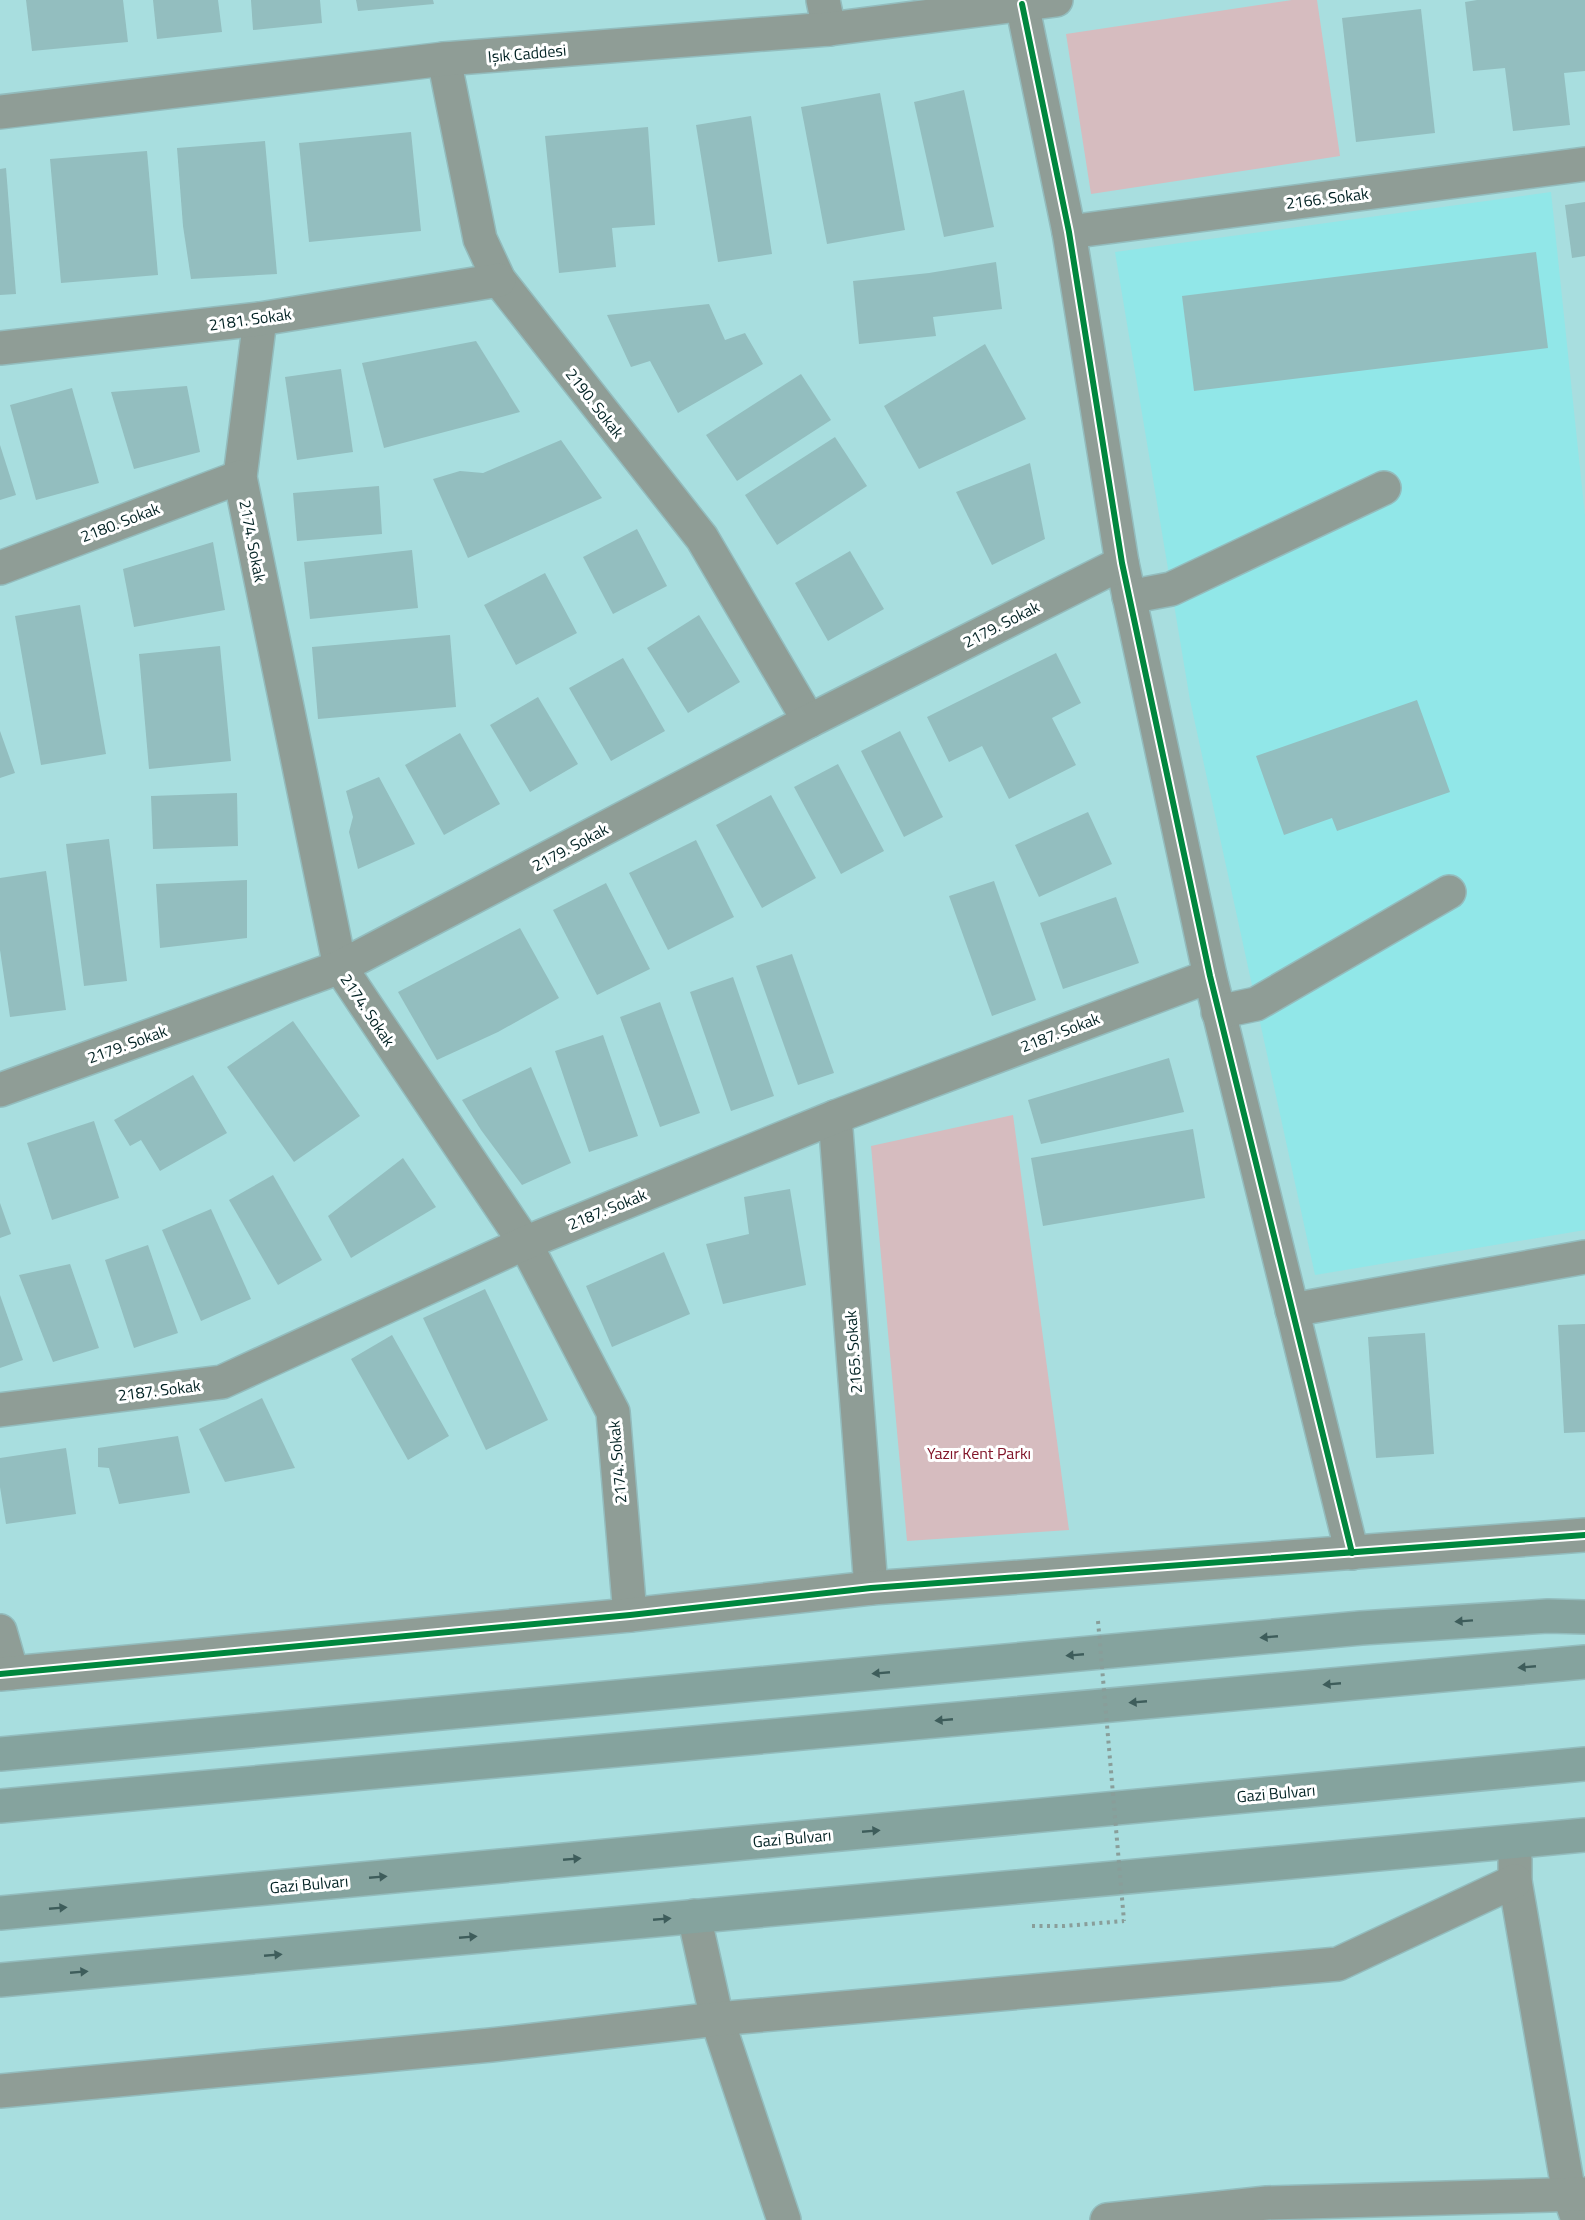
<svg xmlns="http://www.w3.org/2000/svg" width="1585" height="2220" font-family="'Titillium Web',sans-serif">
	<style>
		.built { fill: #91e7e8 }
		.green { fill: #d6bcbf }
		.building { fill: #93bebf }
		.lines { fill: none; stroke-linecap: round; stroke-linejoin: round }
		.minor-casing { stroke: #93bcbd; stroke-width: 36 }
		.highway-casing { stroke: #93bcbd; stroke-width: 36 }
		.path { stroke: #899e9a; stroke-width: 4; stroke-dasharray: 3 4.5; stroke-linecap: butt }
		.minor { stroke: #8f9d96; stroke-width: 33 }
		.highway { stroke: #85a39e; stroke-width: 33 }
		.path-bridge { stroke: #899e9a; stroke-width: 4; stroke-dasharray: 3 4.5; stroke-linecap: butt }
		.cycleway-casing { stroke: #fff; stroke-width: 10 }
		.cycleway { stroke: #00873e; stroke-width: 6 }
		.oneway { fill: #3e5d5b }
		.labels { text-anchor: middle; stroke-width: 6; stroke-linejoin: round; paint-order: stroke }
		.street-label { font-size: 16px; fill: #032324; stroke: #fff }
		.park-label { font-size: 16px; fill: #821529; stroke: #fff }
	</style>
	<rect width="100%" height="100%" fill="#a8dedf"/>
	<polygon class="built" points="1551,192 1585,516 1585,1230 1315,1275 1190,700 1115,252"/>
	<g class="green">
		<polygon points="1292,0 1317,0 1340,156 1091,194 1066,34"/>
		<polygon points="1013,1115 1069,1530 907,1541 871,1146"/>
	</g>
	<g class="building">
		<polygon points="26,0 123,0 128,42 32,51"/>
		<polygon points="153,0 218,0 222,32 157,39"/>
		<polygon points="251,0 320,0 322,23 253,30"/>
		<polygon points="356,0 433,0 434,4 358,11"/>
		<polygon points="1477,0 1585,0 1585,71 1564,73 1570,125 1513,131 1505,68 1473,71 1465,2"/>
		<polygon points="1421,9 1435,133 1356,142 1342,18"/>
		<polygon points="964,90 994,227 944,237 914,102"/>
		<polygon points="880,93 905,230 827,244 801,107"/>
		<polygon points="751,116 772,254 718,262 696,125"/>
		<polygon points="648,127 655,225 612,228 616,267 559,273 545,136"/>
		<polygon points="411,132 421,231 309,242 299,143"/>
		<polygon points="265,141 277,274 191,279 183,226 177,148"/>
		<polygon points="147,151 158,275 61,283 50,159"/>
		<polygon points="6,168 16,294 0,295 0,169"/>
		<polygon points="1585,202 1585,256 1572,258 1565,205"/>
		<polygon points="1536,252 1548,348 1194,391 1182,296"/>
		<polygon points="996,262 1002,309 933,317 936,336 859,344 853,281 929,273"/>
		<polygon points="709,304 725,340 745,333 763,364 678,413 650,361 631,367 607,315"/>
		<polygon points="476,341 520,412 384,448 362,363"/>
		<polygon points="985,344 1026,419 919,469 884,406"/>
		<polygon points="341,369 353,452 297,460 285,377"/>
		<polygon points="801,374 831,420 737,481 706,435"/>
		<polygon points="187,386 200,452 134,469 111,392"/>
		<polygon points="72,388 99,483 36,500 10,405"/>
		<polygon points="835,437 867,486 777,545 745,495"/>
		<polygon points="561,440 602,498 468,558 433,479 460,471 483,473"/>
		<polygon points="0,445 16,495 0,500"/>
		<polygon points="1030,463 1045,539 992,565 956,492"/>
		<polygon points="379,486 382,534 297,541 293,493"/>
		<polygon points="637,529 667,586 613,614 583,557"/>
		<polygon points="213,542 225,610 134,627 123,569"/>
		<polygon points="412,550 418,608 310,619 304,562"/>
		<polygon points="850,551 884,609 828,641 795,583"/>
		<polygon points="545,573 577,633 516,665 484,605"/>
		<polygon points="80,605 106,754 41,765 15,616"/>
		<polygon points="699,615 740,682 688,713 647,648"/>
		<polygon points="450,635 456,707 318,719 312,647"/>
		<polygon points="220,646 231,761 149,769 139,654"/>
		<polygon points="1056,653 1081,703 1052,718 1076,765 1009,799 982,746 949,762 927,717"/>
		<polygon points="623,658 665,731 611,761 569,688"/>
		<polygon points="538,697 578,764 530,792 490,725"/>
		<polygon points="1417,700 1450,792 1337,831 1332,818 1284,835 1256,756"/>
		<polygon points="0,731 15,773 0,778"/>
		<polygon points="900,731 943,817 904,837 861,751"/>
		<polygon points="460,733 500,804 444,835 405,765"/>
		<polygon points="838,764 884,851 841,874 794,787"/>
		<polygon points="379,777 415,844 358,869 349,832 353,817 346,791"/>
		<polygon points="237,793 238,846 153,849 151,796"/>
		<polygon points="771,795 816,878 762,908 716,825"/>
		<polygon points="1088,812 1112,864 1039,897 1015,845"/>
		<polygon points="109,839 127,981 84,986 66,844"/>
		<polygon points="696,840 734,917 668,950 629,873"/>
		<polygon points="46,871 66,1010 10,1017 0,950 0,878"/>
		<polygon points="247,880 247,938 160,948 156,884"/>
		<polygon points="994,881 1036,1000 992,1016 949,896"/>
		<polygon points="606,883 650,969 597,995 553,910"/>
		<polygon points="1116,897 1139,963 1063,989 1040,923"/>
		<polygon points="520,928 559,998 498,1032 437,1060 398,992"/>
		<polygon points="792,954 834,1073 798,1085 756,966"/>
		<polygon points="733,977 774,1096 731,1111 690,992"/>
		<polygon points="660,1002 700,1113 660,1127 620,1017"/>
		<polygon points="293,1021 360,1116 294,1162 227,1067"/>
		<polygon points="603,1035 638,1136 589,1152 555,1051"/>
		<polygon points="1169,1058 1184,1112 1041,1144 1028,1100"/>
		<polygon points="531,1067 571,1163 522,1185 481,1130 462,1100"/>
		<polygon points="193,1075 227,1133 160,1171 141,1140 130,1146 114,1120"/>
		<polygon points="94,1121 119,1198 52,1220 27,1143"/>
		<polygon points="1193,1129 1205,1198 1043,1226 1031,1158"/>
		<polygon points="403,1158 436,1207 351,1258 328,1216"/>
		<polygon points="273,1175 322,1260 278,1285 229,1200"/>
		<polygon points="790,1189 806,1285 723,1304 706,1244 749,1234 744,1197"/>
		<polygon points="0,1203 11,1234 0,1238"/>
		<polygon points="211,1209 251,1299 201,1321 162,1230"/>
		<polygon points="148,1245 178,1333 134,1348 105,1260"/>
		<polygon points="664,1252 690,1314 612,1347 586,1286"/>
		<polygon points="70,1264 99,1348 53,1362 19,1275"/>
		<polygon points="485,1289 548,1420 486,1450 423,1318"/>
		<polygon points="0,1295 23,1360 0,1368"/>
		<polygon points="1585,1324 1585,1432 1564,1433 1558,1325"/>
		<polygon points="1425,1333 1434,1454 1376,1458 1368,1337"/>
		<polygon points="392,1335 449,1436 408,1460 351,1359"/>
		<polygon points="262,1398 295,1468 225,1482 199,1429"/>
		<polygon points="178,1436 190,1493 119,1504 109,1468 98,1467 98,1448"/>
		<polygon points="66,1448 76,1514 6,1524 0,1487 0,1458"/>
	</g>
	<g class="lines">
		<g class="minor-casing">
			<g id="minor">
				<polyline points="823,0 829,29"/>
				<polyline points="1022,4 1069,232 1122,563 1210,976 1352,1553"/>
				<polyline points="444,59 480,239 499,280 702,538 809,721"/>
				<polyline points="0,112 444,59 829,29 1056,0"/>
				<polyline points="1069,232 1585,164"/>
				<polyline points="260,319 240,477 340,967 525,1243 613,1412 630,1615"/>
				<polyline points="0,348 260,319 499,280"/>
				<polyline points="0,568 240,477"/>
				<polyline points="1129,597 1171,589 1384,488"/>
				<polyline points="1218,1012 1256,1004 1449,892"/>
				<polyline points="0,1090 340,967 809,721 1122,563"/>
				<polyline points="835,1117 871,1588"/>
				<polyline points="1292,1310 1585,1257"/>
				<polyline points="0,1410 222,1382 525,1243 835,1117 1210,976"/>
				<polyline points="0,1631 12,1673"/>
				<polyline points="0,1674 630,1615 871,1588 1585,1535"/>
				<polyline points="1515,1859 1515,1881 1569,2194 1578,2220"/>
				<polyline points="694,1916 717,2019 784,2220"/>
				<polyline points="0,2091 491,2045 717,2019 1338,1964 1515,1881"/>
				<polyline points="1107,2220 1267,2203 1585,2194"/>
			</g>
		</g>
		<g class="highway-casing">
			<g id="highway">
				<polyline points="0,1754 1361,1628 1548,1616 1585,1617"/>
				<polyline points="0,1806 1585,1662"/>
				<polyline points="0,1913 1585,1764"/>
				<polyline points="0,1980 1585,1835"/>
			</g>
		</g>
		<polyline class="path" points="1032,1926 1064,1926 1124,1921"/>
		<use href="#minor" class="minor"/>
		<use href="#highway" class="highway"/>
		<polyline class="path-bridge" points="1098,1621 1124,1921"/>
		<g class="cycleway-casing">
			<g id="cycleway">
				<polyline points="1022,4 1069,232 1122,563 1210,976 1352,1553"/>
				<polyline points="0,1674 630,1615 871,1588 1585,1535"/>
			</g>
		</g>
		<use href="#cycleway" class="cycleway"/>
	</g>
	<defs><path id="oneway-solid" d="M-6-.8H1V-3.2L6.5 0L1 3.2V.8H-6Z" transform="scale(1.5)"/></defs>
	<g class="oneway">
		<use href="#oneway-solid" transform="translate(1464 1621) rotate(176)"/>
		<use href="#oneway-solid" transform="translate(1269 1637) rotate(175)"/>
		<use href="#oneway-solid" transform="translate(1075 1655) rotate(175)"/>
		<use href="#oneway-solid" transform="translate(1527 1667) rotate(175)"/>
		<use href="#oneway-solid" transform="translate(881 1673) rotate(175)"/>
		<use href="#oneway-solid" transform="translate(1332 1684) rotate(175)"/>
		<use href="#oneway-solid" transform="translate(1138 1702) rotate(175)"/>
		<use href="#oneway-solid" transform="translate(944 1720) rotate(175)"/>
		<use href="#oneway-solid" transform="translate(871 1831) rotate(-5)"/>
		<use href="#oneway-solid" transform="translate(572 1859) rotate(-5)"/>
		<use href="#oneway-solid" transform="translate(378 1877) rotate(-5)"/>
		<use href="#oneway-solid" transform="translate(58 1908) rotate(-5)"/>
		<use href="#oneway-solid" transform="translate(662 1919) rotate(-5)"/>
		<use href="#oneway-solid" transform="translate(468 1937) rotate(-5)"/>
		<use href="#oneway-solid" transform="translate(273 1955) rotate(-5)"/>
		<use href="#oneway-solid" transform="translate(79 1972) rotate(-5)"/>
	</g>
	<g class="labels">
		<g class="street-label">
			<text transform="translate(527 53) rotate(-5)" y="6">Işık Caddesi</text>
			<text transform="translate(1327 198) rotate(-7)" y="6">2166. Sokak</text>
			<text transform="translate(250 319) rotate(-8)" y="6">2181. Sokak</text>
			<text transform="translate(595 403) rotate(52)" y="6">2190. Sokak</text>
			<text transform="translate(120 522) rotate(-21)" y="6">2180. Sokak</text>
			<text transform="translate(253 541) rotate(79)" y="6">2174. Sokak</text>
			<text transform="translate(1001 624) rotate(-27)" y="6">2179. Sokak</text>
			<text transform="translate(570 847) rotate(-28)" y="6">2179. Sokak</text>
			<text transform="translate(368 1010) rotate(56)" y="6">2174. Sokak</text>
			<text transform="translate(1060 1032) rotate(-21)" y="6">2187. Sokak</text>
			<text transform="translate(127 1044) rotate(-20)" y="6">2179. Sokak</text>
			<text transform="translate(607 1209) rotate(-22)" y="6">2187. Sokak</text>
			<text transform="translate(853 1352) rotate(-94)" y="6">2165. Sokak</text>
			<text transform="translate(159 1390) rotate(-7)" y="6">2187. Sokak</text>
			<text transform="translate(617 1462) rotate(-95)" y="6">2174. Sokak</text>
			<text transform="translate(1276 1793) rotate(-5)" y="6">Gazi Bulvarı</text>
			<text transform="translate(792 1838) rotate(-5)" y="6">Gazi Bulvarı</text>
			<text transform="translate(309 1884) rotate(-5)" y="6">Gazi Bulvarı</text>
		</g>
		<g class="park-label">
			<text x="979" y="1459">Yazır Kent Parkı</text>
		</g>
	</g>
</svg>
